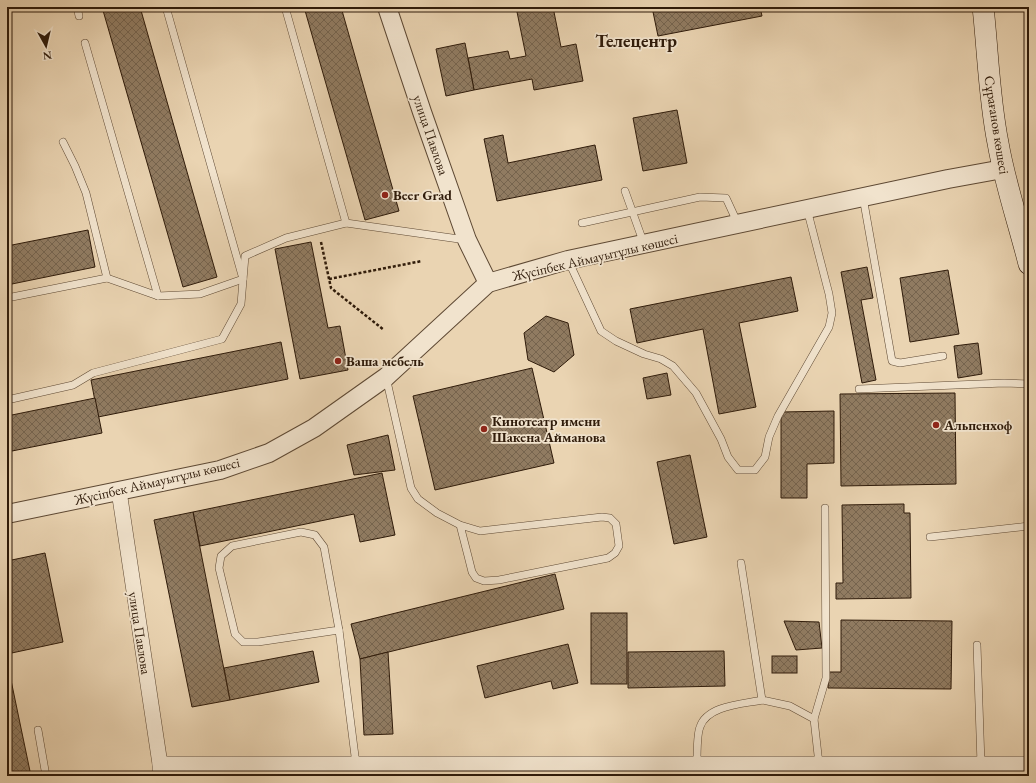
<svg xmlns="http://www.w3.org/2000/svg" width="1036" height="783" font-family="'EB Garamond',serif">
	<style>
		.building { fill: url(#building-cross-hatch); stroke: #2f1b0a }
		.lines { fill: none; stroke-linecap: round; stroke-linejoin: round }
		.service-casing { stroke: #5e4934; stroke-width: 8 }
		.minor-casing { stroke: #5e4934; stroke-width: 16 }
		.tertiary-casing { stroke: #5e4934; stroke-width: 20 }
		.secondary-casing { stroke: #2f1b0a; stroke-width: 22 }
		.path { stroke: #2f1b0a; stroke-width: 2.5; stroke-dasharray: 3 2; stroke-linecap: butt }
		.service { stroke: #f1e3cd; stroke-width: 7 }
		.minor { stroke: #f1e3cd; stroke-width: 15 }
		.tertiary { stroke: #f1e3cd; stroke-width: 18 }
		.secondary { stroke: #f1e3cd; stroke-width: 21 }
		.poi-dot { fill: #8f2418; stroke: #f1e3cd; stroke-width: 1.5 }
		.labels { text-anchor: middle; stroke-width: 3.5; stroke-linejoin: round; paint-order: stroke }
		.street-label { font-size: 14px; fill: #2f1b0a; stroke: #f1e3cd }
		.poi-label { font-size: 14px; font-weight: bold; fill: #2f1b0a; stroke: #f1e3cd; text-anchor: start }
		.district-label { font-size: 18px; font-weight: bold; fill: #2f1b0a; stroke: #f1e3cd }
	</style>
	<defs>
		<pattern id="building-cross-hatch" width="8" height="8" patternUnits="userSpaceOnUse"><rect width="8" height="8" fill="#907b61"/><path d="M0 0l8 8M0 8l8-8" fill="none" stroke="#76644e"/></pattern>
	</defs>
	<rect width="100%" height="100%" fill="#ead4b2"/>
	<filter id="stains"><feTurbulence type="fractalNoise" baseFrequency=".005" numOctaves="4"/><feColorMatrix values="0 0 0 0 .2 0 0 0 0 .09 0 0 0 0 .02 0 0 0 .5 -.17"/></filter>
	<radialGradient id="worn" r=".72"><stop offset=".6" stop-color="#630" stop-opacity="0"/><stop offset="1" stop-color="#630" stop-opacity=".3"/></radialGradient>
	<g class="building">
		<polygon points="102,7 140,7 217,277 183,287"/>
		<polygon points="304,7 341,7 399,211 365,220"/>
		<polygon points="516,7 553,7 561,47 576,44 583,81 534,90 532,79 474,90 468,58 508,51 510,59 526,56"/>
		<polygon points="652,7 760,7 762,16 658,36"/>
		<polygon points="465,43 474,90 446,96 436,49"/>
		<polygon points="677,110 687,163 643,171 633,118"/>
		<polygon points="503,135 508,163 595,145 602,180 497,201 484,139"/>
		<polygon points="88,230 95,267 7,285 7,246"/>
		<polygon points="311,242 328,328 340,326 348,370 300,379 275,249"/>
		<polygon points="867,267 873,298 861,300 876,380 862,383 841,272"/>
		<polygon points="948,270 959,334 910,342 900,278"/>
		<polygon points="791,277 798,311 739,323 756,407 719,414 703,329 637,343 630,309"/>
		<polygon points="546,316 568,323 574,355 554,372 528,360 524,333"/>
		<polygon points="281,342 288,379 98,417 91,380"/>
		<polygon points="978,343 982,374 958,378 954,346"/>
		<polygon points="532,368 554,463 435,490 413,396"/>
		<polygon points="667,373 671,395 647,399 643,378"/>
		<polygon points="955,393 956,484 841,486 840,394"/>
		<polygon points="95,398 102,433 7,452 7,416"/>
		<polygon points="834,411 834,463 807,464 807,498 781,498 781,412"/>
		<polygon points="388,435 395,470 354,475 347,445"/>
		<polygon points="690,455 707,537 674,544 657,462"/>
		<polygon points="382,473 395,535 360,542 354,514 200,546 193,512"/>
		<polygon points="904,504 904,513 910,513 911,598 836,599 836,583 843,583 842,505"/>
		<polygon points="193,512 230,700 192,707 154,520"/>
		<polygon points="45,553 63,642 7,654 7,561"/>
		<polygon points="555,574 564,609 360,659 351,624"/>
		<rect x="591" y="613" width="36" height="71"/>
		<polygon points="841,620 952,621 951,689 828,688 829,672 841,672"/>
		<polygon points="784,621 819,622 822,648 796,650"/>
		<polygon points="568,644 578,683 553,689 551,681 485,698 477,666"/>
		<polygon points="313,651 319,682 230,700 224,668"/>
		<polygon points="724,651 725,686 628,688 628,652"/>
		<polygon points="388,652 393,734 364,735 360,659"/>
		<rect x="772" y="656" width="25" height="17"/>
		<polygon points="7,661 31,776 7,776"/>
	</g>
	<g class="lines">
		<g class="service-casing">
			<g id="service">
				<polyline points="77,7 79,16"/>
				<polyline points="285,7 346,223"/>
				<polyline points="85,43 158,296"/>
				<polyline points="63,142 75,166 86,193 107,278"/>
				<polyline points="625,191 644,244"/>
				<polyline points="863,197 892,361 900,363 943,356"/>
				<polyline points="582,223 700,197 726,198 738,224"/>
				<polyline points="568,260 601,331 616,341 644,354 661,359 673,366 696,393 721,439 728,457 738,470 755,470 765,457 769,437 778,416 829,327 832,313 829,294 807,209"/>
				<polyline points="7,298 107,278 158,296 200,294 243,279 166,7"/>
				<polyline points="386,377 411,488 418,499 437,513 460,525 480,531 602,517 610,518 616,524 619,546 615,553 608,558 499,580 484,581 476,578 472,572 468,556 460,525"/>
				<polyline points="859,389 1004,383 1029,384"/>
				<polyline points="7,400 73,385 93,373 222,339 241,304 245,256 286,238 346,223 466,240"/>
				<polygon points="301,532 315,535 324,547 339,630 258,642 243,642 235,634 219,568 221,556 232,546"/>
				<polyline points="930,537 1029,526"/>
				<polyline points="741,563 762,700 790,706 814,719"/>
				<polyline points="339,630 356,764"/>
				<polyline points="977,645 981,764"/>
				<polyline points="38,730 46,776"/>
				<path d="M697,764C697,755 697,734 700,727C707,705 744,704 762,700"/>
				<polyline points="819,776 819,764 814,719 826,678 825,508"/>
			</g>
		</g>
		<g class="minor-casing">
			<g id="minor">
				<polyline points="119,491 160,764 160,776"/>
				<polyline points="160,764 1029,764"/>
			</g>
		</g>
		<g class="tertiary-casing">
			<g id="tertiary">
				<polyline points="387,7 422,112 467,240 488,283"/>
				<polyline points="7,514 220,470 269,453 314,428 386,377 488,283 568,260 948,179 1003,169"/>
			</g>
		</g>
		<g class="secondary-casing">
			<path id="secondary" d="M983,7C988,52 989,98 998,143C1005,184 1019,224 1029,264"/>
		</g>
		<g class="path">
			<polyline points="321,242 331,288 384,330"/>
			<polyline points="329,279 422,261"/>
		</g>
		<use href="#service" class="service"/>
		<use href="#minor" class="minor"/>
		<use href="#tertiary" class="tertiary"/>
		<use href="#secondary" class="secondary"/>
	</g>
	<g class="poi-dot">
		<circle cx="385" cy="195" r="4"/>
		<circle cx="338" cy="361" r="4"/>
		<circle cx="936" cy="425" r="4"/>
		<circle cx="484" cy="429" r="4"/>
	</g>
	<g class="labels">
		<g class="street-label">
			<text transform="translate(997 125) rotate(81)" y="5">Сұрағанов көшесі</text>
			<text transform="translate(431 135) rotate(71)" y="5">улица Павлова</text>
			<text transform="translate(595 257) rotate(-13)" y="5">Жүсіпбек Аймауытұлы көшесі</text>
			<text transform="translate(157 481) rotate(-13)" y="5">Жүсіпбек Аймауытұлы көшесі</text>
			<text transform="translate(140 633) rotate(81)" y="5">улица Павлова</text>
		</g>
		<g class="poi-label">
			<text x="393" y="200">Beer Grad</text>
			<text x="346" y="366">Ваша мебель</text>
			<text x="492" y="426">Кинотеатр имени<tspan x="492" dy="16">Шакена Айманова</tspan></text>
			<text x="944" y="430">Альпенхоф</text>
		</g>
		<g class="district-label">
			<text x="636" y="47">Телецентр</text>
		</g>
	</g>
	<rect width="1036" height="783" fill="none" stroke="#ead4b2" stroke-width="24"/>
	<rect x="8" y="8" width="1020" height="767" fill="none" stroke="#2f1b0a" stroke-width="2"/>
	<rect x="12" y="12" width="1012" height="759" fill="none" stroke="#2f1b0a"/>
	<g transform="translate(46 46) rotate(172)" stroke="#f1e3cd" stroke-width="3" paint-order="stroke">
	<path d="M0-3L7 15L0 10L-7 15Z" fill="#2f1b0a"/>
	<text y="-6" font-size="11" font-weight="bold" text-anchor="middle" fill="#2f1b0a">N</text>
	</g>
	<rect width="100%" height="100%" filter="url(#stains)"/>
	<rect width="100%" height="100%" fill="url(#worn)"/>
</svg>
